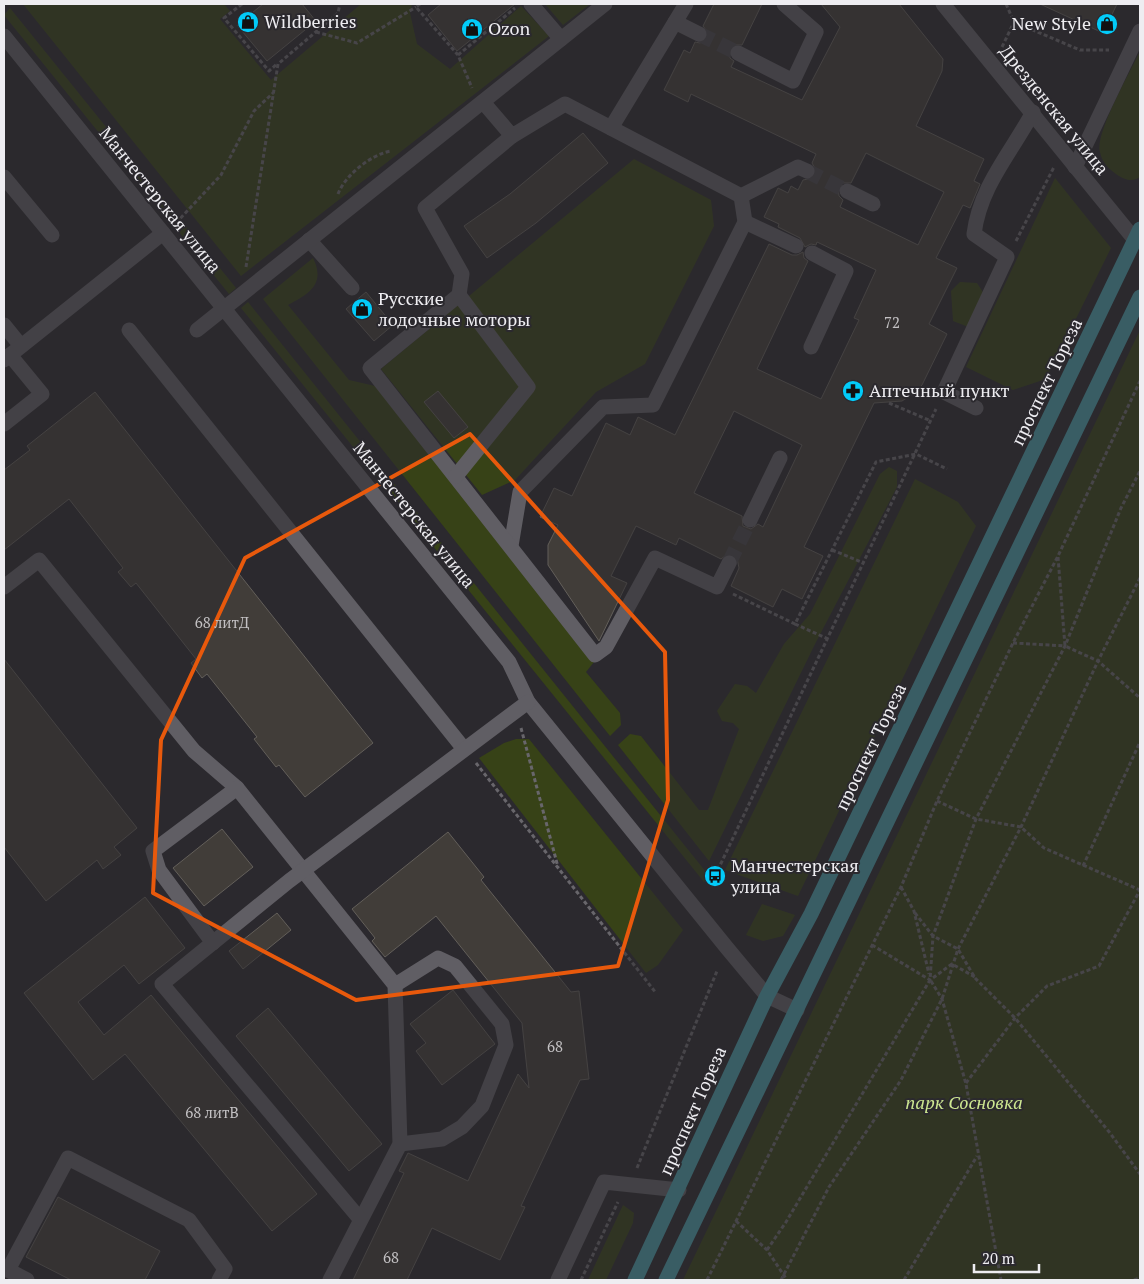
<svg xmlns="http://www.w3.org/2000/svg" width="1144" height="1284" font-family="'PT Serif',serif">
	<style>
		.green { fill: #374217 }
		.building { fill: #413d39; stroke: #635f5a; fill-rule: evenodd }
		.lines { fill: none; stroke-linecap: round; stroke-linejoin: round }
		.minor-tunnel { stroke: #48464b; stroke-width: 15; stroke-dasharray: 15 8; stroke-linecap: butt }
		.path { stroke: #68666b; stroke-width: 3; stroke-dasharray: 4 2.5; stroke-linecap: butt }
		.minor { stroke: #605e64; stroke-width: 15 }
		.major { stroke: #499ba7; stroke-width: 15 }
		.marked { fill: none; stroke: #e8590c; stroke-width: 4; stroke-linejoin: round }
		.labels { text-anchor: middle; stroke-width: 4; stroke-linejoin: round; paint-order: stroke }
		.number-label { font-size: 15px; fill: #c3c1c3 }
		.poi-label { font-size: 18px; fill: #eeedf1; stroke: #2b292e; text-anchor: start }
		.street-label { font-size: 18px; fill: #eeedf1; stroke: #2b292e }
		.park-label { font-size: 18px; font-style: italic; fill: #cee891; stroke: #2b292e }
	</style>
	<rect width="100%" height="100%" fill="#2b292e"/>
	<g class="green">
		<polygon points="23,4 224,4 230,11 220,19 271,80 361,4 412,4 410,13 417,44 450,69 521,6 549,36 241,276"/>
		<polygon points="545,4 590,4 563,25"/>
		<polygon points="10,8 236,288 229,294 4,15"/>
		<path d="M1140,51V177C1133,182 1125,180 1119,176C1110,170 1102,163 1100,152C1095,133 1131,71 1140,51Z"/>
		<polygon points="634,159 711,200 714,226 645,364 596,392 515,480 482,495 381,369"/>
		<polygon points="1055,178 1111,248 1046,379 1013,390 966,367"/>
		<path d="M313,258C326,284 309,294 288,305L349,380L375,386L594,662L586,672L620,713L621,725L610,736L263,299Z"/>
		<polygon points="960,282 977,283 986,297 971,328 953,321 951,291"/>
		<polygon points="248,302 710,877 704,882 241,308"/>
		<polygon points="1140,330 1140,1280 683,1280"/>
		<polygon points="889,467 897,471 897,487 815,644 709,861 618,745 630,734 641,736 699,810 708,810 739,729 733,723 722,721 717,711 735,684 747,686 756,693 784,644 810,614 880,474"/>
		<polygon points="915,479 958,502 976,526 798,896 725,870"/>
		<polygon points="516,739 529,739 683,930 658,965 646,973 479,758 504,743"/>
		<polygon points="762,904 795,915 783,936 763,941 746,935"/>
		<polygon points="623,1205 634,1213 633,1223 606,1280 588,1280"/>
	</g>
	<g class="building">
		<polygon points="263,4 302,4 316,21 267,61 237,25"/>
		<polygon points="441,4 515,4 457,51 428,15"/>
		<path d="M714,4H762L742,45H733L729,49L730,58L734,61L731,67L802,100L840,27L821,4H899L943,59L942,71L916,126L984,159L974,181L980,184L970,208L963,205L936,258L957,268L929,324L947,334L922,385L913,394L902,401L874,403L804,547L823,556L802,599L782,589L773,607L731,586L739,568L737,558L734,555L728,554L721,559L679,538L676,545L636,526L611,576L627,583L599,641L548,565V545L558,525L540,517L554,488L572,496L606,423L630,435L638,417L675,435L769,244L792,255H797L803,252L804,258L808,261L757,369L821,399L859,320L854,318L876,270L817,242L816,245L811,244L805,247L800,238L778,227L779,224L764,217L778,188L788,193L791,186L798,190L803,180L813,178L816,170L812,163L816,154L691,94L688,102L664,90L684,50L690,53L695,42L700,43L707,39L708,33L703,26ZM866,153L944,192L918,245L840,207L843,200L839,196L838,187L842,183H851ZM734,411L802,445L763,527L758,524L751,529L743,526L742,516L694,493Z"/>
		<polygon points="1040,4 1117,4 1103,33"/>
		<polygon points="583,133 608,163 536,223 487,258 464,226 510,194"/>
		<polygon points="366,292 393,325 374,341 346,309"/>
		<polygon points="438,391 468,427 454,438 424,402"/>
		<polygon points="95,392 373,743 305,797 279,765 276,767 254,739 257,737 207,674 202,678 191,663 196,659 136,583 131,587 118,572 123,568 69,499 4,550 4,470 30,450 27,446"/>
		<polygon points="4,659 137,828 114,847 121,855 103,869 97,860 46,901 4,847"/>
		<polygon points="222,829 253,867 204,906 173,868"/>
		<polygon points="448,832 484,877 481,880 571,992 579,991 589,1079 580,1080 521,1206 525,1207 500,1260 432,1228 407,1280 353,1280 404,1173 399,1171 408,1153 468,1181 518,1074 529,1088 522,1023 436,916 385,957 372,941 375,938 352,909"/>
		<polygon points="145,897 185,948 139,984 124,965 78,1002 104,1035 151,995 317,1194 272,1231 125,1054 93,1080 24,993"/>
		<polygon points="277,913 291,930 243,969 229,951"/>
		<polygon points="453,990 495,1044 442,1085 416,1051 426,1043 410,1024"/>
		<polygon points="268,1008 382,1144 349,1171 236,1036"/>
		<polygon points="58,1197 160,1251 145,1280 71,1280 26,1257"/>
	</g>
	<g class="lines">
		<g class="minor-tunnel">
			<polyline points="699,34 738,53"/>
			<polyline points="807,171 847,191"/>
			<polyline points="729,563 750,520"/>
		</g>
		<g class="path">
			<polyline points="242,4 224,18 269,71 277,64"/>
			<polyline points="420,4 416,7 458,55 472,88"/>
			<polyline points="1006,4 1014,22 1080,50 1109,50"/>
			<polyline points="316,32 357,43 416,7"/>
			<polyline points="1002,47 1014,22"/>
			<polyline points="458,55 515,8"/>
			<path d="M338,194C345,175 372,154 391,151"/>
			<polyline points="176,223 221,175 254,111 273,93"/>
			<polyline points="1016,241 1054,167"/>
			<polyline points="246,267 278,64 338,13 340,4"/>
			<polyline points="917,390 926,391"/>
			<polyline points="889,403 931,421"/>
			<polyline points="832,550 864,563"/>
			<polyline points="1058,557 1065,646 1098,661 1140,698"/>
			<polyline points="733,594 795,624 876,462 916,454 947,469"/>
			<polyline points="795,624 828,639"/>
			<polyline points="1013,643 1065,646"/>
			<polyline points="521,728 558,867"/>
			<polyline points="476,763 656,993"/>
			<polyline points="937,801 976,819 1021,827 1044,848 1140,890"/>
			<polyline points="1083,866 1140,742"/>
			<polyline points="715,876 936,409"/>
			<polyline points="901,887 914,911 929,974"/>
			<polyline points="915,913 933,936 958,949 975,978 1015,1018 1110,1133 1140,1174"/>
			<polyline points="872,945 930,980 952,964 975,977"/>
			<polyline points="931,981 942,999 966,1084 1001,1280"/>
			<polyline points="966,1083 1015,1018 1047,986 1099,966 1140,890"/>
			<polyline points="637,1168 717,971"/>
			<polyline points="736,1221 767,1250 787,1280"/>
			<polyline points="767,1250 786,1222 930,980 933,936 976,819 1065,646 1121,508 1140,471"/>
			<polyline points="581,1280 618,1202"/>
			<polyline points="707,1280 901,887 937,801 1013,643 1058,556 1140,381"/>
			<polyline points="781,1280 829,1187 901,1080 942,999 958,949 1021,827 1098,661 1140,578"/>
			<polyline points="904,1280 977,1156"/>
			<polyline points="1134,1280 1140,1278"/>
		</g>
		<g class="minor">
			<polyline points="531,4 561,39"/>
			<polyline points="943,4 1135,240"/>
			<polyline points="675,22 699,34"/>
			<polyline points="4,36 509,662 528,702 727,948 767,996 797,1010"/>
			<polyline points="738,53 793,81 816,32 784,4"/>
			<polyline points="483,102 512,136 565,104 741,196 745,222 653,405 603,407 520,492 511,546"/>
			<polyline points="611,128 686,4"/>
			<polyline points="512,136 425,208 462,274 459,295 370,368 595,655 606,647 655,558 717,587 729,563"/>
			<polyline points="1075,167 1140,31"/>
			<polyline points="4,177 52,235"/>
			<polyline points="847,191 873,204"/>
			<polyline points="741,196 798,167 807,171"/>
			<polyline points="745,222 796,246"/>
			<polyline points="309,240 352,288"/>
			<polyline points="4,325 21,346"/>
			<polyline points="129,330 464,749"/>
			<polyline points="197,330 605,4"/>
			<polyline points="811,347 846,271 812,253"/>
			<polyline points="4,360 163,233"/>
			<path d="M976,408L944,392L1007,257L974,234C980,186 1011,153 1033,112"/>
			<polyline points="4,424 42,394 10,355"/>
			<polyline points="456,476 528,387 459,295"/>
			<polyline points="750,520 780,458"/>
			<polyline points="4,587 39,560 194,751 237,788 395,985 400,1144 330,1280"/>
			<polyline points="213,943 159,870 153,851 237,788"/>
			<polyline points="395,985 438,958 455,966 502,1024 506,1045 482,1106 462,1127 442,1139 400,1144"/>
			<polyline points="360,1219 162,984 289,881 528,702"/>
			<polyline points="27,1280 8,1270 68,1158 189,1220 225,1269 219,1280"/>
			<polyline points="558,1280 604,1182 679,1190"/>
		</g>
		<g class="major">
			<polyline points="635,1280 767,996 811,914 1140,229"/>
			<polyline points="666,1280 1140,297"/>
		</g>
	</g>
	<path d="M0 0H1144V1284H0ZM470,434L665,652L668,800L618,966L356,1000L153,893L161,740L245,558Z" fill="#2b292e" fill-opacity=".55" fill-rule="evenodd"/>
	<path class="marked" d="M470,434L665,652L668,800L618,966L356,1000L153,893L161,740L245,558Z"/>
	<defs>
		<g id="shop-disc" transform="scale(1.125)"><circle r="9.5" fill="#02cbf9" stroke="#2b292e"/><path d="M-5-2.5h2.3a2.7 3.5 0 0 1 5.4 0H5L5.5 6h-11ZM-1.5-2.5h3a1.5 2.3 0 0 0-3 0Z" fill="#111"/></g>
		<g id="pharmacy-disc" transform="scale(1.125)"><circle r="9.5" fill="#02cbf9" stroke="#2b292e"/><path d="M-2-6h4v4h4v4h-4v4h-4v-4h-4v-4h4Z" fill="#111"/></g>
		<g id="bus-disc" transform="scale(1.125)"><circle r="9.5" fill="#02cbf9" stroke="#2b292e"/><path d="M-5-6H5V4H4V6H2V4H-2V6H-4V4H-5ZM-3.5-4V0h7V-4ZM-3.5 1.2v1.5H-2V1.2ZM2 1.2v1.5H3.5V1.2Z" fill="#111"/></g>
	</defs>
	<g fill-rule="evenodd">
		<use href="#shop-disc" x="248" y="22"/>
		<use href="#shop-disc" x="1107" y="24"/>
		<use href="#shop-disc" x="472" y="29"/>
		<use href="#shop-disc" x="362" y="309"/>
		<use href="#pharmacy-disc" x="853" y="391"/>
		<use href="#bus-disc" x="715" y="876"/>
	</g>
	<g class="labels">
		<g class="number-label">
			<text x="892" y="328">72</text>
			<text x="222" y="628">68 литД</text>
			<text x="555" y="1052">68</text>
			<text x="212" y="1118">68 литВ</text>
			<text x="391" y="1263">68</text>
		</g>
		<g class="poi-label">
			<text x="264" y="28">Wildberries</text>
			<text x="1091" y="30" text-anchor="end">New Style</text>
			<text x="488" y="35">Ozon</text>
			<text x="378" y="305">Русские<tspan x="378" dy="21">лодочные моторы</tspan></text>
			<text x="869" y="397">Аптечный пункт</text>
			<text x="731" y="872">Манчестерская<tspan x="731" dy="21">улица</tspan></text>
		</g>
		<g class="street-label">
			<text transform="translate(1054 110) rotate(51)" y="6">Дрезденская улица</text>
			<text transform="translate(160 200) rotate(51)" y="6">Манчестерская улица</text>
			<text transform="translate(1047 382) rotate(-64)" y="6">проспект Тореза</text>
			<text transform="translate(414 515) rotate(51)" y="6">Манчестерская улица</text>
			<text transform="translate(871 747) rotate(-64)" y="6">проспект Тореза</text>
			<text transform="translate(693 1111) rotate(-66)" y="6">проспект Тореза</text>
		</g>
		<g class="park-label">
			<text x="964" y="1109">парк Сосновка</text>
		</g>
	</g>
	<rect width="1144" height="1284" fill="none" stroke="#eeedf1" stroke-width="10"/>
	<path d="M974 1264v8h65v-8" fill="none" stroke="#eeedf1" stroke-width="2.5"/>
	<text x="982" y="1264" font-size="15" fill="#eeedf1" stroke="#2b292e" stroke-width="4" paint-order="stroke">20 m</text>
</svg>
